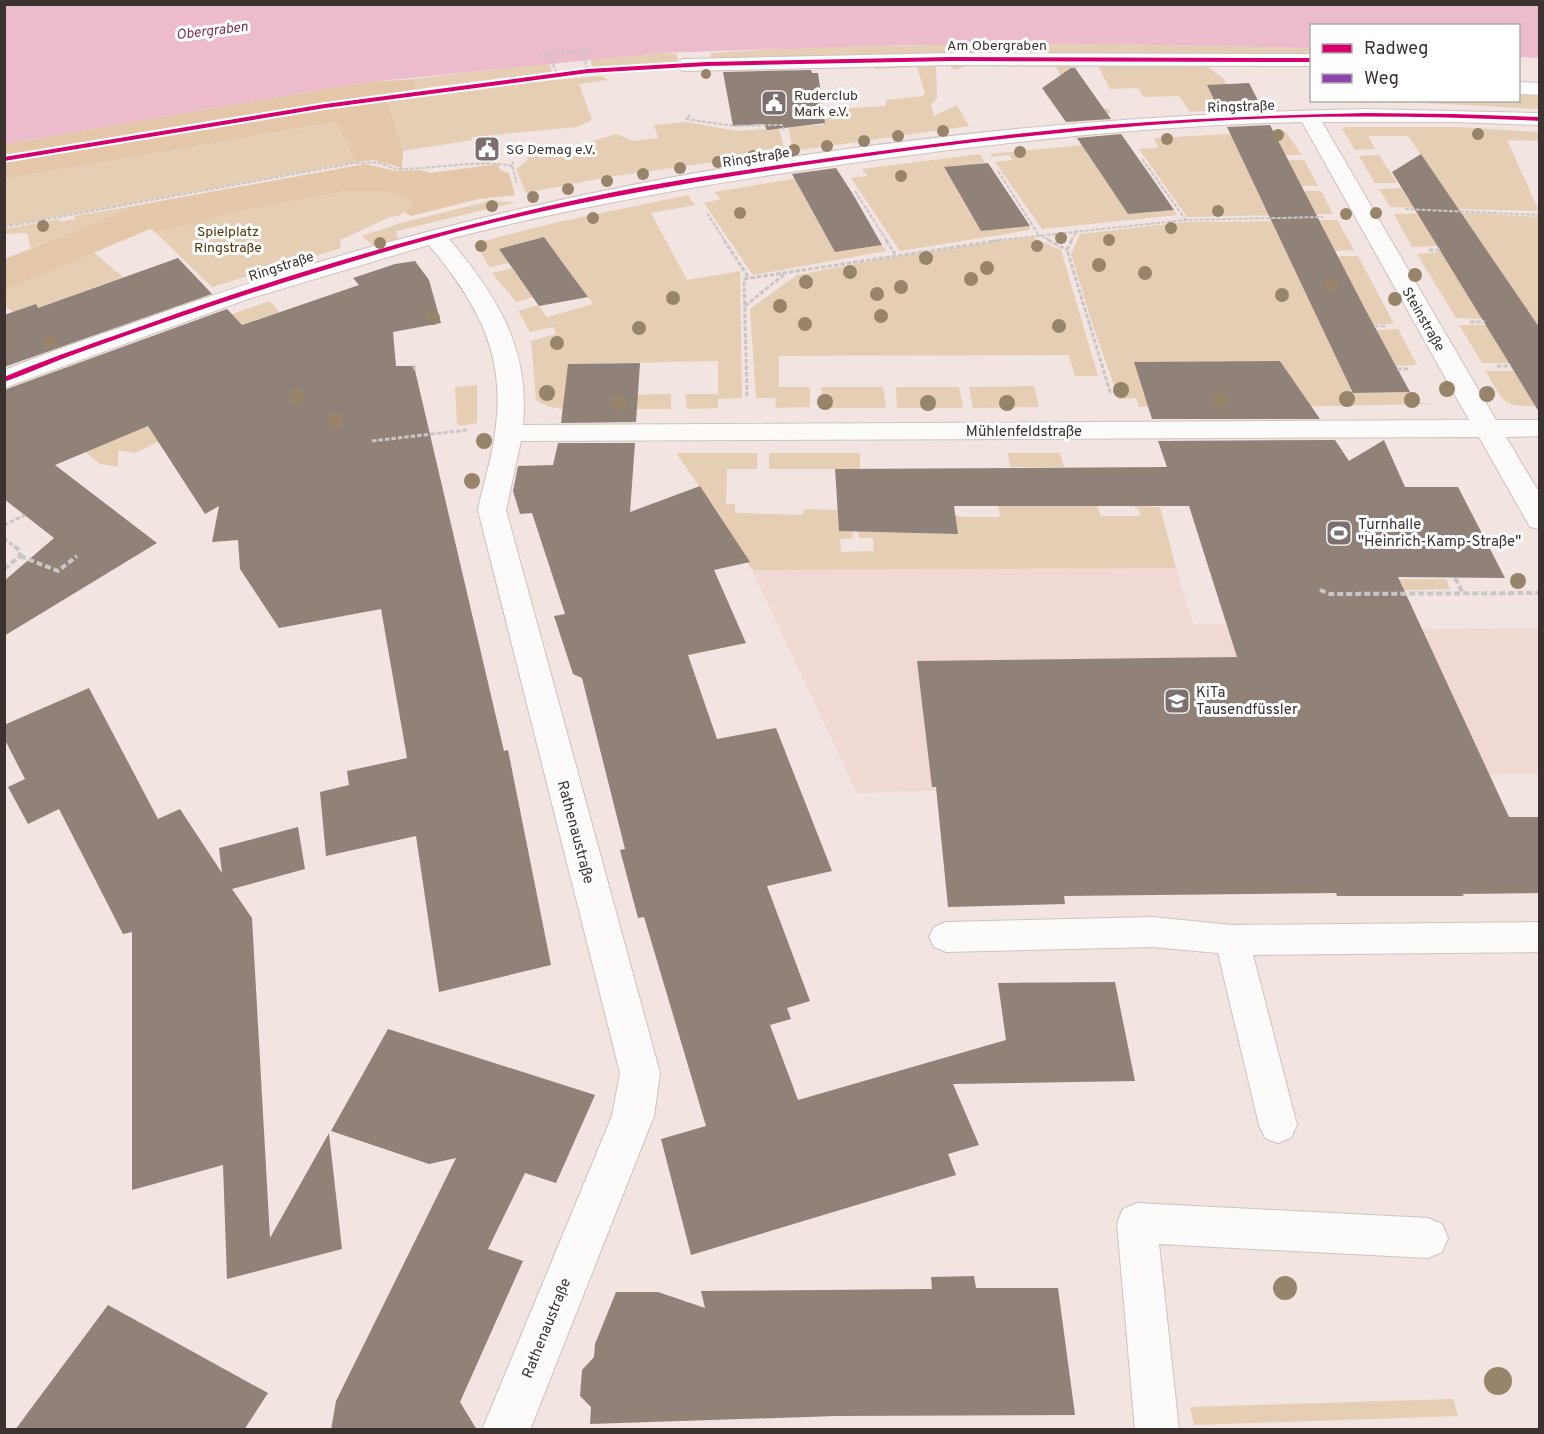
<svg xmlns="http://www.w3.org/2000/svg" width="1544" height="1434" font-family="Overpass,sans-serif">
	<style>
		.built { fill: #efd9d2 }
		.green { fill: #e5ceb4 }
		.forest { fill: #e3c7a8 }
		.water { fill: #ecbbcc }
		.building { fill: #918279 }
		.lines { fill: none; stroke-linecap: round; stroke-linejoin: round }
		.lane-casing { stroke: #cdc3c0; stroke-width: 2 }
		.street-casing { stroke: #cdc3c0; stroke-width: 2 }
		.path-far2 { stroke: #cbc6c6; stroke-width: 2; stroke-dasharray: 4 1.5; stroke-linecap: butt }
		.path-far1 { stroke: #cbc6c6; stroke-width: 3; stroke-dasharray: 4.5 2; stroke-linecap: butt }
		.path { stroke: #cbc6c6; stroke-width: 4; stroke-dasharray: 6 3; stroke-linecap: butt }
		.lane { fill: #fdfbfa; fill-rule: evenodd }
		.street { fill: #fdfbfa; fill-rule: evenodd }
		.quiet { stroke: #8e44ad; stroke-width: 4.5; stroke-dasharray: 9 4.5; stroke-linecap: butt }
		.cycleway-casing { stroke: #fff; stroke-width: 4 }
		.cycleway { fill: #d6006c; fill-rule: evenodd }
		.tree { fill: #98846a }
		.labels { text-anchor: middle; stroke-width: 6; stroke-linejoin: round; paint-order: stroke }
		.far-water-label { font-size: 14px; font-style: italic; fill: #7a2e52; stroke: #fff }
		.far-street-label { font-size: 14px; fill: #3b312f; stroke: #fff }
		.far-poi-label { font-size: 14px; fill: #3b312f; stroke: #fff; text-anchor: start }
		.far-park-label { font-size: 14px; fill: #4f3508; stroke: #fff }
		.street-label { font-size: 15px; fill: #3b312f; stroke: #fff }
		.poi-label { font-size: 15px; fill: #3b312f; stroke: #fff; text-anchor: start }
	</style>
	<rect width="100%" height="100%" fill="#f1e4e1"/>
	<polygon class="built" points="1176,568 1193,624 1298,624 1300,630 1539,628 1539,773 857,793 752,570"/>
	<g class="green">
		<path d="M1112,44L1312,48L1311,56L711,61V53C845,44 979,45 1112,44Z"/>
		<polygon points="660,53 677,54 678,62 593,69 591,62 592,59"/>
		<polygon points="1069,61 1079,66 1076,69 1098,109 1109,109 1111,113 1088,116 1073,100 1056,67 965,66 956,70 950,67 955,63"/>
		<polygon points="1199,61 1222,77 1242,108 1190,112 1179,96 1144,97 1138,88 1110,89 1097,64"/>
		<polygon points="549,63 552,72 417,89 413,79"/>
		<polygon points="873,64 936,65 937,98 931,104 934,116 957,105 969,126 793,151 788,126 824,125 823,116 832,115 832,109 886,106 886,100 923,96 925,93 917,67 875,69"/>
		<polygon points="601,76 608,80 579,84 592,120 577,127 472,137 472,140 403,151 386,100 509,84"/>
		<polygon points="1519,91 1539,91 1539,109 1406,102 1363,103 1360,101 1518,100"/>
		<polygon points="338,122 356,162 5,226 5,179"/>
		<polygon points="686,122 737,131 779,128 785,152 608,177 526,193 516,169 528,160 527,157 554,153 616,134 633,141 658,138 654,125"/>
		<polygon points="1346,127 1457,127 1539,132 1539,141 1507,140 1539,211 1390,207 1379,189 1401,188 1409,201 1452,200 1408,136 1368,136 1375,149 1355,150 1342,129"/>
		<polygon points="1285,131 1302,155 1285,155 1235,144 1264,205 1311,205 1304,191 1321,191 1333,214 1187,217 1139,149 1158,148 1154,138"/>
		<polygon points="1124,141 1086,152 1128,214 1174,210 1177,215 1042,229 995,162 1013,160 1009,155 992,157 990,154"/>
		<polygon points="980,154 985,163 944,168 981,231 1030,226 1030,230 900,251 851,178 868,176 862,169"/>
		<polygon points="1379,155 1397,183 1375,183 1359,156"/>
		<polygon points="1288,160 1304,160 1318,186 1301,186"/>
		<polygon points="834,172 799,187 835,252 882,245 886,251 753,275 704,203 721,199 714,192"/>
		<polygon points="346,191 381,191 407,198 412,207 398,216 390,217 340,240 341,248 212,287 155,232 200,223 221,215"/>
		<path d="M688,195L695,205L651,213L687,280L740,271L742,398L718,399V408L687,409L685,394H718V361L569,364L564,395H595L594,409C574,409 553,412 536,400L531,341L556,334L554,327L530,332L518,311L538,305L547,317L593,304L544,237L499,249L509,263L489,267L476,243L554,223Z"/>
		<polygon points="490,201 517,202 396,231 398,239 375,247 362,236 401,223"/>
		<polygon points="128,207 130,209 31,248 27,233 5,234 5,229 59,219 60,222 75,219 75,216"/>
		<polygon points="1474,213 1539,217 1539,329 1521,301 1482,319 1456,318 1417,254 1442,252 1502,273 1469,225 1425,225 1437,246 1412,247 1394,214"/>
		<polygon points="1320,220 1337,220 1354,250 1334,251"/>
		<polygon points="1299,221 1337,256 1358,256 1394,324 1373,324 1364,307 1314,308 1354,393 1415,392 1421,403 1437,404 1265,407 1294,393 1281,361 1136,362 1144,394 1173,394 1177,407 1139,407 1136,398 1119,399 1095,332 1071,254 1080,234 1186,222"/>
		<polygon points="1031,237 1061,250 1098,376 1075,376 1069,355 779,356 779,387 810,387 810,407 776,408 775,398 756,398 750,309 797,275 892,257"/>
		<polygon points="93,252 123,277 38,308 13,312 5,306 5,290"/>
		<polygon points="512,268 533,297 516,302 492,273"/>
		<polygon points="270,301 279,312 218,333 209,322"/>
		<polygon points="1459,325 1486,325 1510,363 1482,363"/>
		<polygon points="1398,329 1417,365 1396,366 1376,330"/>
		<path d="M1485,371H1514L1526,390H1539V406C1500,407 1505,402 1485,371Z"/>
		<polygon points="477,385 477,423 460,426 457,424 455,387"/>
		<polygon points="1034,386 1039,407 973,408 969,387"/>
		<polygon points="821,387 883,387 886,408 824,408"/>
		<polygon points="896,387 959,387 963,408 897,408"/>
		<polygon points="153,394 167,437 135,453 118,450 118,467 100,464 77,445"/>
		<polygon points="671,394 671,409 606,409 606,395"/>
		<polygon points="676,453 757,453 757,469 727,469 726,504 735,504 735,513 803,515 804,509 838,510 851,518 853,538 840,539 841,552 874,551 873,538 859,538 855,507 966,517 1000,517 998,506 1097,506 1101,516 1141,516 1138,509 1133,506 1160,507 1176,568 752,570 719,514"/>
		<rect x="769" y="453" width="91" height="16"/>
		<polygon points="1008,453 1060,453 1064,467 1010,467"/>
		<polygon points="1446,579 1450,589 1335,592 1331,580"/>
		<polygon points="1453,1399 1458,1416 1194,1425 1190,1407"/>
	</g>
	<g class="forest">
		<polygon points="413,79 417,89 385,94 403,151 402,168 374,160 356,162 337,122 5,179 5,144 360,83"/>
		<polygon points="365,164 396,171 421,170 430,173 498,164 500,170 509,173 515,195 479,199 411,216 404,212 412,207 407,198 381,191 346,191 221,215 200,223 155,232 150,229 5,290 5,259 129,209 128,207"/>
	</g>
	<polygon class="water" points="5,4 1539,4 1540,58 1519,57 1518,26 1312,26 1311,48 1112,44 906,45 660,53 360,83 5,144"/>
	<g class="building">
		<polygon points="1071,68 1075,68 1111,119 1066,122 1042,88"/>
		<polygon points="811,70 812,73 818,73 825,123 767,130 764,124 733,126 723,72"/>
		<polygon points="1249,83 1263,110 1220,112 1207,85"/>
		<polygon points="1270,125 1364,307 1410,392 1353,393 1227,127"/>
		<polygon points="1121,134 1152,178 1174,210 1128,214 1077,138"/>
		<polygon points="1421,154 1539,327 1539,412 1392,172"/>
		<polygon points="988,163 1030,226 981,231 944,167"/>
		<polygon points="836,168 854,196 882,245 835,252 792,174"/>
		<polygon points="544,237 568,270 588,297 539,306 499,249"/>
		<polygon points="178,258 212,294 4,367 4,315 36,304 38,308"/>
		<polygon points="415,261 429,280 441,323 393,332 396,366 414,366 504,751 508,750 551,965 439,992 416,836 326,856 320,792 349,785 347,771 407,758 381,609 279,628 240,569 238,540 212,542 219,506 205,514 148,426 55,465 157,543 4,636 4,581 54,538 4,499 4,390 227,309 242,325 359,285 353,278 395,264"/>
		<polygon points="1280,361 1320,419 1152,419 1134,362"/>
		<polygon points="640,363 636,422 561,423 568,364"/>
		<polygon points="1335,440 1349,461 1384,440 1405,487 1458,487 1505,578 1398,577 1509,817 1539,817 1539,893 1462,894 1464,896 1337,896 1336,893 1064,896 1065,904 948,907 936,787 932,787 917,661 1237,657 1189,506 954,506 958,534 839,531 835,469 1167,467 1158,441"/>
		<polygon points="558,443 635,443 630,512 700,486 750,562 714,570 746,643 688,655 717,739 776,728 832,871 767,886 810,1001 787,1008 791,1019 770,1025 798,1100 1006,1040 998,983 1115,982 1135,1081 953,1084 979,1145 948,1154 956,1175 691,1255 661,1139 706,1126 644,917 638,918 620,850 625,849 582,678 573,674 554,616 565,614 532,513 520,514 513,491 518,466 553,465"/>
		<polygon points="89,688 158,819 180,809 222,873 219,848 298,827 305,869 232,889 252,918 270,1238 329,1133 342,1249 227,1279 223,1165 132,1190 132,932 123,934 59,809 28,824 8,787 25,779 4,738 4,725"/>
		<polygon points="388,1029 595,1095 556,1183 525,1173 488,1249 523,1261 460,1402 477,1430 331,1430 336,1401 456,1158 429,1164 331,1131"/>
		<polygon points="974,1276 976,1288 1058,1288 1075,1415 836,1416 590,1424 591,1407 580,1396 582,1370 594,1357 595,1344 616,1292 658,1292 705,1308 701,1291 932,1289 931,1277"/>
		<polygon points="108,1305 268,1393 244,1430 15,1430"/>
	</g>
	<g class="lines">
		<g class="lane-casing">
			<g id="lane">
				<polygon points="1152,917 1232,925 1540,922 1540,952 1253,955 1297,1125 1291,1138 1278,1143 1265,1138 1259,1125 1218,953 1152,947 946,952 934,947 929,937 934,927 946,922"/>
				<polygon points="1137,1203 1428,1218 1442,1224 1448,1238 1442,1252 1428,1258 1159,1244 1179,1430 1135,1430 1117,1223 1123,1209"/>
			</g>
		</g>
		<g class="street-casing">
			<g id="street">
				<polygon points="951,53 1312,54 1312,66 951,65 683,71 673,65 683,59"/>
				<polygon points="1518,82 1540,83 1540,95 1518,94"/>
				<path d="M1366,109L1540,113V125L1453,122H1322L1496,420H1540V436L1506,437L1540,494V529L1530,527L1479,437L521,441L506,510L660,1073L654,1116L530,1430H482L612,1116L620,1073L478,510C483,484 492,459 495,433C507,355 478,304 429,245L248,299L4,388V370C54,350 105,333 156,315C544,177 956,117 1366,109ZM1302,122L1469,420L523,425C530,348 497,296 449,239C589,203 730,180 873,160C1015,141 1158,125 1302,122Z"/>
			</g>
		</g>
		<g class="path-far2">
			<polyline points="582,50 588,71"/>
			<polyline points="549,54 557,74"/>
			<polyline points="539,55 592,50"/>
			<polyline points="690,115 686,119 734,126 782,125 784,130"/>
			<polyline points="1142,159 1185,219"/>
			<polyline points="512,166 517,183"/>
			<polyline points="998,171 1038,234 1051,241"/>
			<polyline points="855,191 887,241"/>
			<polyline points="1405,209 1540,215"/>
			<polyline points="707,213 725,241"/>
			<path d="M4,227L354,163C362,163 370,162 378,163C386,164 391,169 400,169C434,169 481,159 512,166L513,162"/>
			<polyline points="992,241 1185,220 1323,217"/>
			<polyline points="1071,241 1077,230"/>
		</g>
		<g class="path-far1">
			<polyline points="724,240 749,278"/>
			<polyline points="886,240 895,254"/>
			<polyline points="1048,240 1067,250"/>
			<polyline points="1072,240 1067,250 1111,395"/>
			<polyline points="1429,250 1440,250"/>
			<polyline points="745,306 786,273"/>
			<polyline points="1470,322 1485,322"/>
			<polyline points="1374,326 1386,326"/>
			<polyline points="414,365 415,370"/>
			<polyline points="1497,366 1511,366"/>
			<polyline points="1397,369 1408,369"/>
			<polyline points="747,396 744,279 1002,240"/>
			<polyline points="372,441 467,430"/>
			<polyline points="4,525 25,515"/>
			<polyline points="4,538 15,547"/>
		</g>
		<g class="path">
			<polyline points="20,556 58,571 77,556"/>
			<polyline points="4,569 20,556 20,551 14,546"/>
			<polyline points="1455,578 1463,593"/>
			<polyline points="1320,590 1330,594 1540,593"/>
		</g>
		<use href="#lane" class="lane"/>
		<use href="#street" class="street"/>
		<polyline class="quiet" points="789,148 793,164"/>
		<g class="cycleway-casing">
			<g id="cycleway">
				<polygon points="951,57 1312,58 1312,62 951,61 706,66 588,73 325,108 4,161 4,157 325,104 588,69 706,62"/>
				<path d="M1366,113L1453,114L1540,117V121C1453,117 1366,115 1279,118C1132,123 986,139 840,160C720,177 601,196 484,225C346,260 211,305 78,353C53,362 29,373 4,382V377C54,356 105,339 156,321C290,273 427,233 566,202C651,183 736,171 822,159C917,146 1012,133 1107,125C1194,118 1280,115 1366,113Z"/>
			</g>
		</g>
		<use href="#cycleway" class="cycleway"/>
	</g>
	<g class="tree">
		<circle cx="706" cy="74" r="5"/>
		<circle cx="943" cy="131" r="6"/>
		<circle cx="1478" cy="134" r="6"/>
		<circle cx="1278" cy="135" r="6"/>
		<circle cx="898" cy="136" r="6"/>
		<circle cx="1167" cy="139" r="6"/>
		<circle cx="864" cy="141" r="6"/>
		<circle cx="827" cy="146" r="6"/>
		<circle cx="794" cy="150" r="6"/>
		<circle cx="1020" cy="152" r="6"/>
		<circle cx="753" cy="156" r="6"/>
		<circle cx="718" cy="162" r="6"/>
		<circle cx="680" cy="168" r="6"/>
		<circle cx="643" cy="174" r="6"/>
		<circle cx="901" cy="176" r="6"/>
		<circle cx="607" cy="181" r="6"/>
		<circle cx="568" cy="189" r="6"/>
		<circle cx="533" cy="197" r="6"/>
		<circle cx="492" cy="206" r="6"/>
		<circle cx="1218" cy="211" r="6"/>
		<circle cx="740" cy="213" r="6"/>
		<circle cx="1376" cy="213" r="6"/>
		<circle cx="1346" cy="214" r="6"/>
		<circle cx="593" cy="218" r="6"/>
		<circle cx="43" cy="226" r="6"/>
		<circle cx="1171" cy="228" r="6"/>
		<circle cx="1061" cy="238" r="6"/>
		<circle cx="1109" cy="240" r="6"/>
		<circle cx="380" cy="243" r="6"/>
		<circle cx="481" cy="246" r="6"/>
		<circle cx="1037" cy="246" r="6"/>
		<circle cx="926" cy="258" r="7"/>
		<circle cx="1099" cy="265" r="7"/>
		<circle cx="987" cy="268" r="7"/>
		<circle cx="850" cy="272" r="7"/>
		<circle cx="1145" cy="273" r="7"/>
		<circle cx="1415" cy="275" r="7"/>
		<circle cx="971" cy="279" r="7"/>
		<circle cx="806" cy="282" r="7"/>
		<circle cx="1331" cy="285" r="7"/>
		<circle cx="901" cy="287" r="7"/>
		<circle cx="877" cy="294" r="7"/>
		<circle cx="1282" cy="295" r="7"/>
		<circle cx="673" cy="298" r="7"/>
		<circle cx="1395" cy="299" r="7"/>
		<circle cx="780" cy="306" r="7"/>
		<circle cx="881" cy="316" r="7"/>
		<circle cx="433" cy="318" r="7"/>
		<circle cx="805" cy="324" r="7"/>
		<circle cx="1059" cy="326" r="7"/>
		<circle cx="639" cy="328" r="7"/>
		<circle cx="50" cy="342" r="7"/>
		<circle cx="557" cy="343" r="7"/>
		<circle cx="1447" cy="389" r="8"/>
		<circle cx="1121" cy="390" r="8"/>
		<circle cx="547" cy="393" r="8"/>
		<circle cx="1487" cy="394" r="8"/>
		<circle cx="297" cy="397" r="8"/>
		<circle cx="1347" cy="399" r="8"/>
		<circle cx="1220" cy="400" r="8"/>
		<circle cx="1412" cy="400" r="8"/>
		<circle cx="825" cy="402" r="8"/>
		<circle cx="619" cy="403" r="8"/>
		<circle cx="928" cy="403" r="8"/>
		<circle cx="1007" cy="403" r="8"/>
		<circle cx="335" cy="421" r="8"/>
		<circle cx="484" cy="441" r="8"/>
		<circle cx="472" cy="481" r="8"/>
		<circle cx="1518" cy="581" r="8"/>
		<circle cx="1285" cy="1288" r="12"/>
		<circle cx="1498" cy="1381" r="14"/>
	</g>
	<defs>
		<g id="civic-square" transform="scale(1.35)"><rect x="-9" y="-9" width="18" height="18" rx="4" fill="#7b706d" stroke="#fff"/><path d="M-.6-6.5H3V-4.5H.6V-3L4-1V1h2V6H-6V1h2V-1L-.6-3ZM-1.2 2.5V6h2.4V2.5Z" fill="#fff"/></g>
		<g id="stadium-square" transform="scale(1.35)"><rect x="-9" y="-9" width="18" height="18" rx="4" fill="#7b706d" stroke="#fff"/><path d="M0-5a6.5 5 0 1 0 0 10a6.5 5 0 1 0 0-10ZM-3.5-1.8h7v3.6h-7Z" fill="#fff"/></g>
		<g id="school-square" transform="scale(1.35)"><rect x="-9" y="-9" width="18" height="18" rx="4" fill="#7b706d" stroke="#fff"/><path d="M0-5L7-2L0 1L-7-2ZM-4 1L0 2.5L4 1V4Q0 6-4 4Z" fill="#fff"/></g>
	</defs>
	<g fill-rule="evenodd">
		<use href="#civic-square" x="774" y="103"/>
		<use href="#civic-square" x="487" y="149"/>
		<use href="#stadium-square" x="1339" y="533"/>
		<use href="#school-square" x="1177" y="701"/>
	</g>
	<g class="labels">
		<g class="far-water-label">
			<text transform="translate(212 30) rotate(-7)" y="5">Obergraben</text>
		</g>
		<g class="far-street-label">
			<text x="997" y="50">Am Obergraben</text>
			<text transform="translate(1241 106) rotate(-2)" y="5">Ringstraße</text>
			<text transform="translate(756 157) rotate(-9)" y="5">Ringstraße</text>
			<text transform="translate(281 266) rotate(-18)" y="5">Ringstraße</text>
			<text transform="translate(1424 319) rotate(60)" y="5">Steinstraße</text>
		</g>
		<g class="far-poi-label">
			<text x="794" y="100">Ruderclub<tspan x="794" dy="16">Mark e.V.</tspan></text>
			<text x="506" y="154">SG Demag e.V.</text>
		</g>
		<g class="far-park-label">
			<text x="228" y="236">Spielplatz<tspan x="228" dy="16">Ringstraße</tspan></text>
		</g>
		<g class="street-label">
			<text x="1024" y="436">Mühlenfeldstraße</text>
			<text transform="translate(576 832) rotate(75)" y="5">Rathenaustraße</text>
			<text transform="translate(546 1328) rotate(-68)" y="5">Rathenaustraße</text>
		</g>
		<g class="poi-label">
			<text x="1358" y="529">Turnhalle<tspan x="1358" dy="17">"Heinrich-Kamp-Straße"</tspan></text>
			<text x="1196" y="697">KiTa<tspan x="1196" dy="17">Tausendfüssler</tspan></text>
		</g>
	</g>
	<rect width="1544" height="1434" fill="none" stroke="#3b312f" stroke-width="12"/>
	<rect x="1310" y="24" width="210" height="78" fill="#ffffff" stroke="#b1adac" stroke-width="1.5"/>
	<rect x="1322" y="44" width="30" height="9" fill="#d6006c" stroke="#b1adac" stroke-width="1.5"/>
	<text x="1364" y="54" font-size="18" fill="#3b312f">Radweg</text>
	<rect x="1322" y="74" width="30" height="9" fill="#8e44ad" stroke="#b1adac" stroke-width="1.5"/>
	<text x="1364" y="84" font-size="18" fill="#3b312f">Weg</text>
</svg>
